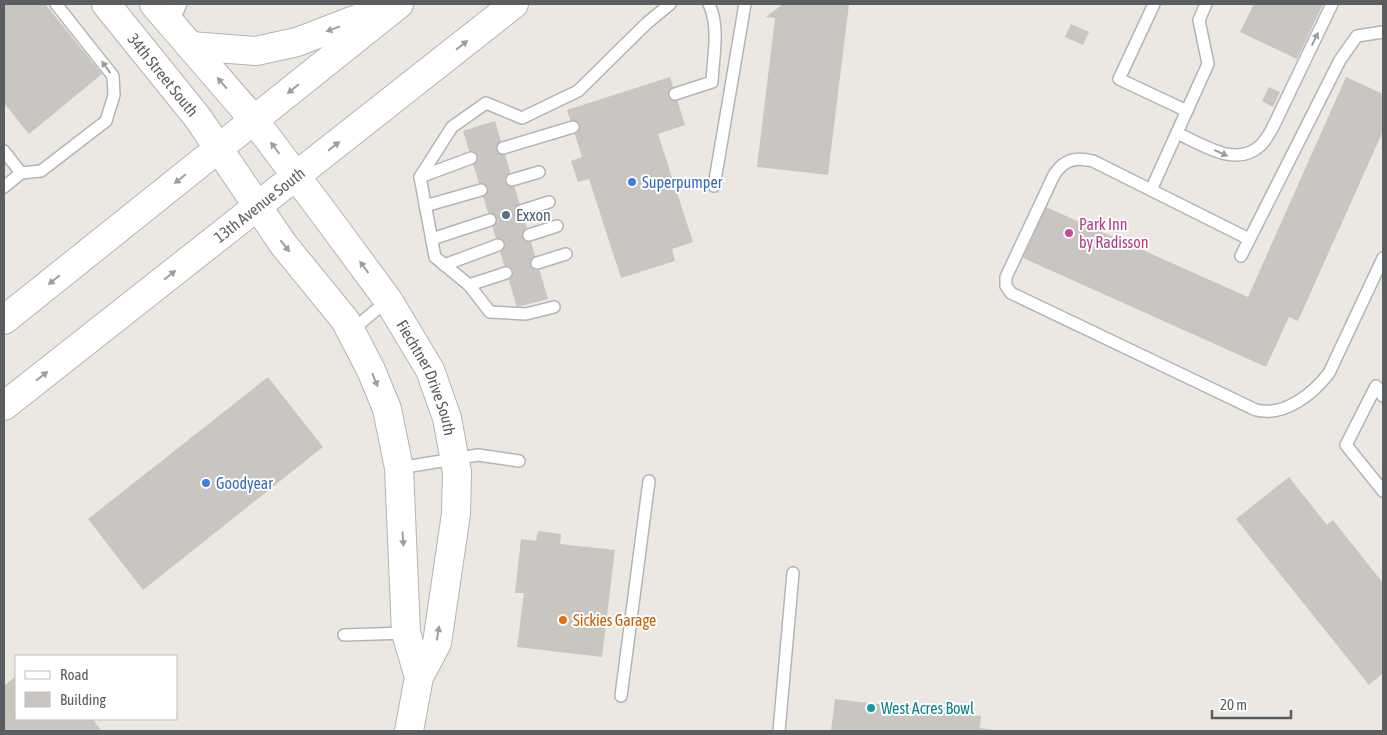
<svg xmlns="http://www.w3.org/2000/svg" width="1387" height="735" font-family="'Asap Condensed',sans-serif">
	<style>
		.building { fill: #c9c5c0 }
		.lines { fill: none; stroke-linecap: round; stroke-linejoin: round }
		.lane-casing { stroke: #b2b5b8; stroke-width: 14 }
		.secondary-casing { stroke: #b1b5b8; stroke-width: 30 }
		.lane { stroke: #fff; stroke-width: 11 }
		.secondary { stroke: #fff; stroke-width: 28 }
		.oneway { fill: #9c9ea0 }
		.shop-dot { fill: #3f7fe0; stroke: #fff; stroke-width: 2 }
		.service-dot { fill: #5c6f8a; stroke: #fff; stroke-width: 2 }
		.hotel-dot { fill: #d1479c; stroke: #fff; stroke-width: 2 }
		.food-dot { fill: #e8710a; stroke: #fff; stroke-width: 2 }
		.culture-dot { fill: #0f9aa8; stroke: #fff; stroke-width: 2 }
		.labels { text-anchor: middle; stroke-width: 4; stroke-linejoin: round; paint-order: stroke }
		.street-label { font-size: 16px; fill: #5a5e61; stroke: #fff }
		.shop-label { font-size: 16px; fill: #366cbe; stroke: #fff; text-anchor: start }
		.service-label { font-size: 16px; fill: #4e5e75; stroke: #fff; text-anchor: start }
		.hotel-label { font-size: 16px; fill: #b23c85; stroke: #fff; text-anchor: start }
		.food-label { font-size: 16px; fill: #c56008; stroke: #fff; text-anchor: start }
		.culture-label { font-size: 16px; fill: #0d838f; stroke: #fff; text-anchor: start }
	</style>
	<rect width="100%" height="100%" fill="#ece8e1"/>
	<g class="building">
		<polygon points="4,4 45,4 102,74 29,134 4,103"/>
		<polygon points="783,4 849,4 828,175 757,167 775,18 766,17"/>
		<polygon points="1254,4 1323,4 1297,59 1240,32"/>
		<polygon points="1071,24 1089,32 1083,45 1065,37"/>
		<polygon points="670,77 685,125 658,134 693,242 672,249 675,261 621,278 589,179 578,182 571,161 582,157 567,110"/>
		<polygon points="1346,77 1383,94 1383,131 1298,321 1289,317 1266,367 1023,258 1046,207 1248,297"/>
		<polygon points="1269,87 1280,92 1273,107 1262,101"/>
		<polygon points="495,121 548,299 517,307 463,131"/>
		<polygon points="268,377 323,447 143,590 88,519"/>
		<polygon points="1289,477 1327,525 1333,520 1383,583 1383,673 1369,685 1236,519"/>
		<polygon points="538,531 561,534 560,544 615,550 602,657 517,647 524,593 515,593 521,539 536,541"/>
		<polygon points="16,676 16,719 92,719 102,731 4,731 4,686"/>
		<polygon points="835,699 981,716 980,728 999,731 831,731"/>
	</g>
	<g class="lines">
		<g class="lane-casing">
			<g id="lane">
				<polyline points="1154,4 1119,79 1187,111"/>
				<polyline points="172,24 181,4"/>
				<path d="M675,94L712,82C713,57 720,27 709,4"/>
				<path d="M1177,133C1202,144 1236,169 1261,145C1265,141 1269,134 1272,129L1332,4"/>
				<polyline points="503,148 573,127"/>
				<polyline points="4,151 21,173"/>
				<polyline points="420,177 471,158"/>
				<polyline points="512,180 539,172"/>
				<polyline points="714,186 745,4"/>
				<polyline points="4,187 21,173 41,171 106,121 114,95 113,76 56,4"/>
				<polyline points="1151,190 1208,64 1199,20 1206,4"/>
				<polyline points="425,206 481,190"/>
				<polyline points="521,211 549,202"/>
				<polyline points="529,235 557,226"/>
				<polyline points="432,239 490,220"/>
				<path d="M1249,239L1093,161C1076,157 1064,159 1054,175L1006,277V286L1011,293L1256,410C1284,417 1313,394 1329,373L1383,258"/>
				<polyline points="1241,256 1340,60 1357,36 1383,32"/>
				<polyline points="537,263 566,254"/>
				<polyline points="444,265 498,245"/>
				<polyline points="469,285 506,273"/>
				<polyline points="554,307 526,314 490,312 469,285 435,257 420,177 452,127 486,103 522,118 578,91 647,23 670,4"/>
				<polyline points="351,331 388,300"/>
				<polyline points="1383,396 1376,386 1346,445 1383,491"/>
				<polyline points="399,468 478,455 519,461"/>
				<polyline points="344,635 406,633"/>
				<polyline points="621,696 649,481"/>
				<polyline points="779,731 793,573"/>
			</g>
		</g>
		<g class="secondary-casing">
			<g id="secondary">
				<path id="s1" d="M106,4L198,118L283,244L345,320L371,370L387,409L399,468L406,633L419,677"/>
				<path id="s2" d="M154,4L254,120L323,212L388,300L430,370L447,418L457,472L456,514L437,643L419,677L409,731"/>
				<polyline points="190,46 256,51 297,42 375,12"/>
				<polyline points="4,320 399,4"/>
				<path id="s3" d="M4,406L514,4"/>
			</g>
		</g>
		<use href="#lane" class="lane"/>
		<use href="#secondary" class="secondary"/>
	</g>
	<defs><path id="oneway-solid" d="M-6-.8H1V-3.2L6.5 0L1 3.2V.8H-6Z" transform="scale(1.25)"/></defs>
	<g class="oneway">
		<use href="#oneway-solid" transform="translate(333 29) rotate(160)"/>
		<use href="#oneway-solid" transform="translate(1315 39) rotate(-64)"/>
		<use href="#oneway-solid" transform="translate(462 45) rotate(-38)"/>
		<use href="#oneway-solid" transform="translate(106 67) rotate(-126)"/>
		<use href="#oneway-solid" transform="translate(222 83) rotate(-131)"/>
		<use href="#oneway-solid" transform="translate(293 89) rotate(141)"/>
		<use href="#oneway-solid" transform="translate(334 146) rotate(-38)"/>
		<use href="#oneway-solid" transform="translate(275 148) rotate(-127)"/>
		<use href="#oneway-solid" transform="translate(1221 153) rotate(24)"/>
		<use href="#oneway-solid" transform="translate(180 179) rotate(141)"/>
		<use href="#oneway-solid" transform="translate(285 246) rotate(52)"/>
		<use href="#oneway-solid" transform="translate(364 267) rotate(-126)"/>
		<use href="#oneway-solid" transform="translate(170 275) rotate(-38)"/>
		<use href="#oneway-solid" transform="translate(54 280) rotate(141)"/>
		<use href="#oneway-solid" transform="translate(42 376) rotate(-38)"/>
		<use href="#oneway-solid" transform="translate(375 380) rotate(68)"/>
		<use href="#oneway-solid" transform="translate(403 539) rotate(86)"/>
		<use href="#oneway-solid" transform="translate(438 633) rotate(-81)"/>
	</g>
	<g class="shop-dot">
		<circle cx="632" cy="182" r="5"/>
		<circle cx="206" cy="483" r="5"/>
	</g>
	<circle class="service-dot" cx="506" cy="215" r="5"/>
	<circle class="hotel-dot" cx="1069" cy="233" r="5"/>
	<circle class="food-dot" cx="563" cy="620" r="5"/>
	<circle class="culture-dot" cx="871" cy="708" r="5"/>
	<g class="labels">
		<g class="street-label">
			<text dy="6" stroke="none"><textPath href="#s1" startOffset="91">34th Street South</textPath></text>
			<text dy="6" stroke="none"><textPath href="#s3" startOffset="325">13th Avenue South</textPath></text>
			<text dy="6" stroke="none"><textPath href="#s2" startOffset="465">Fiechtner Drive South</textPath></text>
		</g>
		<g class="shop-label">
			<text x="642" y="188">Superpumper</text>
			<text x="216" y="489">Goodyear</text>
		</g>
		<g class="service-label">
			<text x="516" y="221">Exxon</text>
		</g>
		<g class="hotel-label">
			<text x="1079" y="230">Park Inn<tspan x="1079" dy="18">by Radisson</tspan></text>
		</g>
		<g class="food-label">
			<text x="573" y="626">Sickies Garage</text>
		</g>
		<g class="culture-label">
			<text x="881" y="714">West Acres Bowl</text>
		</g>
	</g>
	<rect width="1387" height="735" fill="none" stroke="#5a5e61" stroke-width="10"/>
	<rect x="15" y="655" width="162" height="65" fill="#ffffff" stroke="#bdbfc0"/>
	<rect x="25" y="671" width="25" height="8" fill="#ffffff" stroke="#bdbfc0"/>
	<text x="60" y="680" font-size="15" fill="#5a5e61">Road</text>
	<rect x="25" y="692" width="25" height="15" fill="#c9c5c0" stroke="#bdbfc0"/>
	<text x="60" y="705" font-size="15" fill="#5a5e61">Building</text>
	<path d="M1212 710v8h79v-8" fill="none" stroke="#5a5e61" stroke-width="2.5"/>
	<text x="1220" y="710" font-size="15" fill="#5a5e61" stroke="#ffffff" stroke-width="4" paint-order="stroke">20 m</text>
</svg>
